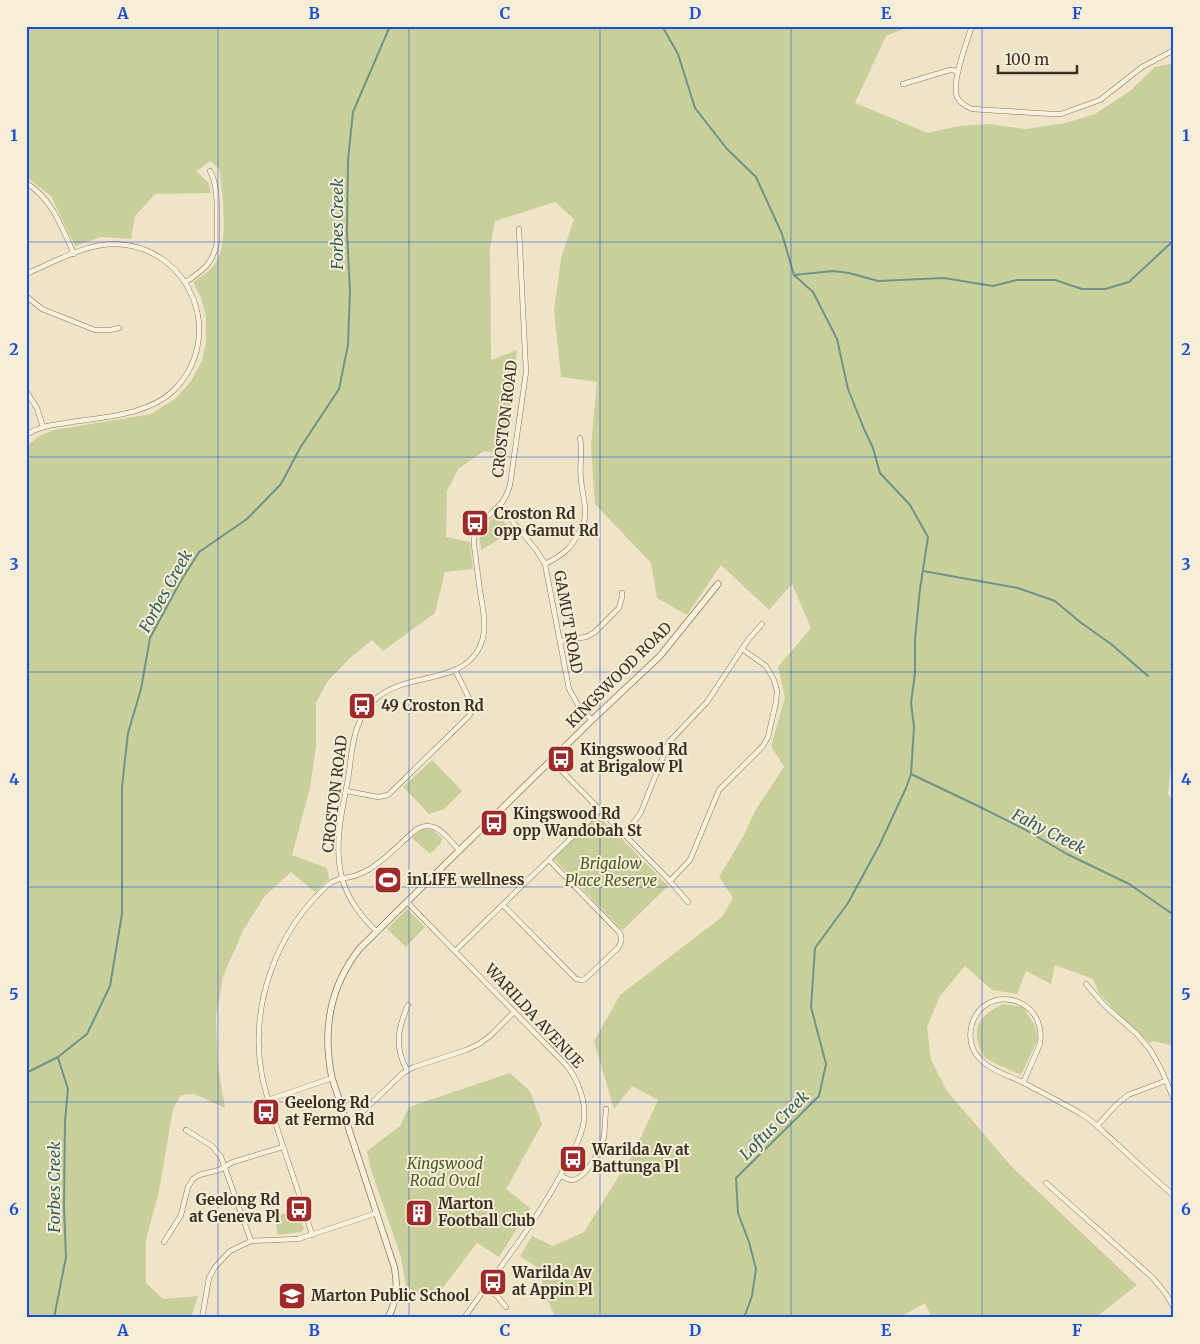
<svg xmlns="http://www.w3.org/2000/svg" width="1200" height="1344" font-family="Merriweather,serif">
	<style>
		.green { fill: #c9cf9b }
		.lines { fill: none; stroke-linecap: round; stroke-linejoin: round }
		.stream { stroke: #6f938a; stroke-width: 2 }
		.minor-casing { stroke: #8d765c; stroke-width: 5.5 }
		.tertiary-casing { stroke: #8d765c; stroke-width: 7 }
		.minor { stroke: #faf1dc; stroke-width: 4.5 }
		.tertiary { stroke: #faf1dc; stroke-width: 5.5 }
		.grid { fill: none; stroke: #1d4ed8; stroke-width: 1; stroke-opacity: 0.55 }
		.labels { text-anchor: middle; stroke-width: 4; stroke-linejoin: round; paint-order: stroke }
		.street-label { font-size: 15px; fill: #3d2e20; stroke: #f7eed8 }
		.poi-label { font-size: 15px; font-weight: bold; fill: #3d2e20; stroke: #f7eed8; text-anchor: start }
		.park-label { font-size: 15px; font-style: italic; fill: #4d5a26; stroke: #f7eed8 }
		.water-label { font-size: 16px; font-style: italic; fill: #2f5d5a; stroke: #f7eed8 }
		.neatline { fill: none; stroke: #1d4ed8; stroke-width: 2 }
		.grid-label { font-size: 16px; text-anchor: middle; font-weight: bold; fill: #1d4ed8 }
	</style>
	<rect width="100%" height="100%" fill="#f0e4c8"/>
	<g class="green">
		<path d="M26,26H911L886,36L855,103L928,133L959,126L988,124L1026,129L1066,123L1095,114L1130,91L1155,67L1174,63V740L1168,794L1174,801V1046L1153,1041L1150,1043L1115,1011L1099,993L1093,979L1055,965L1051,984L1026,971L1017,994L992,990L965,966L940,996L927,1027L931,1060L947,1091L1012,1167L1137,1285L1095,1318H932L925,1303L899,1318H556L543,1291L541,1270L520,1256L532,1236L553,1246L584,1232L635,1150L658,1100L632,1086L614,1109L594,1041L620,995L722,917L733,898L719,877L744,835L755,811L784,767L771,746L785,698L778,667L811,628L792,584L769,610L721,565L687,615L657,598L651,563L595,504L591,446L597,382L561,377L554,311L561,258L574,219L555,202L495,221L490,248L491,360L517,350L505,455L484,451L459,468L447,491L446,537L470,542L473,569L445,572L435,613L383,651L372,640L349,659L327,682L316,703V747L310,788L292,855L327,868L329,879L315,892L291,872L264,897L244,929L223,976L216,1017L218,1068L225,1108L194,1094L181,1095L173,1109L159,1191L146,1240V1283L163,1299L198,1296L191,1318H26V447L39,436L54,430L151,414L176,398L191,381L202,361L206,342V317L201,298L193,282C200,277 209,272 214,265C230,245 222,195 220,170L211,161L196,171L208,182L211,193L155,194L135,216L131,239L101,237L75,246L51,196L26,177Z"/>
		<polygon points="497,514 513,531 481,550 479,531"/>
		<polygon points="432,760 462,791 444,809 429,814 403,787"/>
		<polygon points="598,815 668,886 623,930 621,929 554,859"/>
		<polygon points="424,829 433,830 442,838 441,843 430,854 412,838 419,832"/>
		<polygon points="407,909 425,927 406,947 387,929"/>
		<path d="M1003,1004L1023,1007L1034,1024L1038,1039L1021,1075C1013,1071 990,1062 985,1057C982,1054 979,1047 978,1043C972,1022 987,1012 1003,1004Z"/>
		<polygon points="510,1073 530,1091 542,1124 506,1189 530,1208 499,1257 477,1243 432,1302 406,1287 401,1257 371,1170 367,1151 400,1126 409,1107"/>
		<polygon points="298,1210 304,1229 301,1232 278,1235 274,1216"/>
	</g>
	<g class="lines">
		<g class="stream">
			<polyline points="662,26 678,54 695,108 727,149 756,177 782,234 794,275 813,292 837,339 848,389 864,429 873,448 880,473 910,505 928,537 920,589 915,639 915,673 911,703 914,727 911,774 906,788 880,844 848,903 815,948 811,1007 826,1064 819,1096 736,1178 738,1213 749,1242 756,1269 752,1296 744,1318"/>
			<polyline points="794,275 833,271 849,273 878,281 944,278 993,286 1017,280 1055,280 1082,289 1105,289 1129,282 1174,240"/>
			<polyline points="923,571 1018,588 1055,601 1080,622 1111,644 1148,676"/>
			<polyline points="911,774 980,807 1024,829 1067,854 1129,884 1174,915"/>
			<polyline points="26,1073 58,1057 87,1034 110,986 122,914 122,787 128,733 141,689 150,638 179,584 199,552 247,519 281,484 300,448 339,389 348,345 350,291 347,232 348,160 353,112 390,26"/>
			<polyline points="54,1318 66,1257 64,1207 65,1121 68,1089 58,1058"/>
		</g>
		<g class="minor-casing">
			<g id="minor">
				<path d="M972,26C967,41 951,83 957,97C960,103 967,107 972,109L1052,114H1061L1072,110L1100,100L1142,67L1174,50"/>
				<polyline points="903,84 950,70 958,71"/>
				<path d="M26,183C52,198 62,228 74,254"/>
				<path d="M26,274C52,263 87,243 115,244C192,246 227,338 173,391C147,416 100,417 66,423C51,425 38,427 26,435"/>
				<path d="M186,282C203,270 213,264 217,242C216,222 220,188 210,171"/>
				<polyline points="26,296 42,309 95,330 110,330 119,328"/>
				<polyline points="26,391 37,408 43,427"/>
				<polyline points="499,505 537,551 545,564 569,689 578,705 592,720"/>
				<path d="M545,564C563,555 572,548 580,530C583,525 585,520 585,515C586,504 582,492 581,480C579,466 583,453 580,438"/>
				<polyline points="560,641 586,637 595,632 619,608 622,597 622,593"/>
				<polyline points="552,761 670,881 688,902"/>
				<polyline points="346,791 378,797 388,795 468,717 472,711 472,704 455,670"/>
				<polyline points="623,834 635,821 641,812 669,742 707,702 748,640 762,624"/>
				<polyline points="670,881 690,860 719,790 763,746 768,737 776,702 777,691 774,680 766,666 742,649"/>
				<path d="M407,902L567,1066C578,1080 586,1101 584,1120C582,1136 574,1151 566,1165C538,1220 499,1268 464,1318"/>
				<path d="M503,905L576,979L582,980L585,979L618,948C622,942 623,937 619,932L549,860"/>
				<path d="M377,932C361,916 348,900 342,878C333,844 343,807 349,773C351,758 352,742 357,728C361,716 368,705 378,697C407,673 459,684 478,650C489,632 483,610 480,591C478,576 476,560 474,545C473,525 486,519 499,506C505,500 508,492 510,485L526,372L519,229"/>
				<polyline points="455,951 600,810"/>
				<polyline points="1086,984 1105,1006 1137,1034 1151,1051 1162,1071 1174,1100"/>
				<path d="M407,1070C394,1047 398,1028 408,1005"/>
				<path d="M1023,1083L1040,1044C1047,993 980,983 971,1028C969,1040 972,1051 980,1059C990,1070 1007,1075 1020,1081C1041,1092 1063,1103 1083,1115C1096,1123 1106,1135 1118,1145C1136,1162 1155,1179 1174,1196"/>
				<polyline points="268,1100 332,1078"/>
				<polyline points="347,1123 357,1117 403,1073 414,1067 466,1050 479,1044 490,1036 514,1012"/>
				<polyline points="1097,1126 1116,1105 1128,1095 1165,1081"/>
				<polyline points="186,1130 212,1146 221,1157 251,1241"/>
				<path d="M561,1176C564,1177 568,1180 572,1180C586,1179 601,1149 604,1137C605,1128 605,1119 606,1109"/>
				<polyline points="1046,1183 1153,1278 1166,1294 1174,1308"/>
				<path d="M312,1235C302,1201 290,1168 279,1134C273,1115 266,1096 262,1076C249,1006 276,931 329,884C336,878 342,879 350,877C356,876 362,873 368,870C386,860 401,842 417,829C436,818 448,839 460,851"/>
				<polyline points="164,1242 181,1215 188,1187 193,1179 199,1175 219,1170 233,1162 283,1147"/>
				<polyline points="486,1287 497,1296 506,1307"/>
				<polyline points="202,1318 209,1278 215,1267 230,1251 251,1241 298,1239 377,1213"/>
				<polyline points="1171,1318 1174,1316"/>
			</g>
		</g>
		<g class="tertiary-casing">
			<path id="tertiary" d="M388,1318C397,1301 398,1284 394,1266L332,1078C322,1030 329,987 360,948L592,720L660,656L718,584"/>
		</g>
		<use href="#minor" class="minor"/>
		<use href="#tertiary" class="tertiary"/>
	</g>
	<path class="grid" d="M218,26V1318M409,26V1318M600,26V1318M791,26V1318M982,26V1318M26,242H1174M26,457H1174M26,672H1174M26,887H1174M26,1102H1174"/>
	<defs>
		<g id="bus-square" transform="scale(1.4375)"><rect x="-9" y="-9" width="18" height="18" rx="4" fill="#9e2a2b" stroke="#f7eed8"/><path d="M-5-6H5V4H4V6H2V4H-2V6H-4V4H-5ZM-3.5-4V0h7V-4ZM-3.5 1.2v1.5H-2V1.2ZM2 1.2v1.5H3.5V1.2Z" fill="#fff"/></g>
		<g id="stadium-square" transform="scale(1.4375)"><rect x="-9" y="-9" width="18" height="18" rx="4" fill="#9e2a2b" stroke="#f7eed8"/><path d="M0-5a6.5 5 0 1 0 0 10a6.5 5 0 1 0 0-10ZM-3.5-1.8h7v3.6h-7Z" fill="#fff"/></g>
		<g id="building-square" transform="scale(1.4375)"><rect x="-9" y="-9" width="18" height="18" rx="4" fill="#9e2a2b" stroke="#f7eed8"/><path d="M-4-6H4V6H1V3H-1V6H-4ZM-2.5-4.3h1.7v1.8h-1.7ZM.8-4.3h1.7v1.8H.8ZM-2.5-1h1.7V.8h-1.7ZM.8-1h1.7V.8H.8Z" fill="#fff"/></g>
		<g id="school-square" transform="scale(1.4375)"><rect x="-9" y="-9" width="18" height="18" rx="4" fill="#9e2a2b" stroke="#f7eed8"/><path d="M0-5L7-2L0 1L-7-2ZM-4 1L0 2.5L4 1V4Q0 6-4 4Z" fill="#fff"/></g>
	</defs>
	<g fill-rule="evenodd">
		<use href="#bus-square" x="475" y="523"/>
		<use href="#bus-square" x="362" y="706"/>
		<use href="#bus-square" x="561" y="759"/>
		<use href="#bus-square" x="494" y="823"/>
		<use href="#stadium-square" x="388" y="880"/>
		<use href="#bus-square" x="266" y="1112"/>
		<use href="#bus-square" x="573" y="1159"/>
		<use href="#bus-square" x="299" y="1209"/>
		<use href="#building-square" x="419" y="1213"/>
		<use href="#bus-square" x="493" y="1282"/>
		<use href="#school-square" x="292" y="1296"/>
	</g>
	<g class="labels">
		<g class="street-label">
			<text transform="translate(505 419) rotate(-83)" y="5">CROSTON ROAD</text>
			<text transform="translate(568 622) rotate(80)" y="5">GAMUT ROAD</text>
			<text transform="translate(619 675) rotate(-45)" y="5">KINGSWOOD ROAD</text>
			<text transform="translate(335 794) rotate(-83)" y="5">CROSTON ROAD</text>
			<text transform="translate(534 1016) rotate(47)" y="5">WARILDA AVENUE</text>
		</g>
		<g class="poi-label">
			<text x="494" y="519">Croston Rd<tspan x="494" dy="17">opp Gamut Rd</tspan></text>
			<text x="381" y="711">49 Croston Rd</text>
			<text x="580" y="755">Kingswood Rd<tspan x="580" dy="17">at Brigalow Pl</tspan></text>
			<text x="513" y="819">Kingswood Rd<tspan x="513" dy="17">opp Wandobah St</tspan></text>
			<text x="407" y="885">inLIFE wellness</text>
			<text x="285" y="1108">Geelong Rd<tspan x="285" dy="17">at Fermo Rd</tspan></text>
			<text x="592" y="1155">Warilda Av at<tspan x="592" dy="17">Battunga Pl</tspan></text>
			<text x="280" y="1205" text-anchor="end">Geelong Rd<tspan x="280" dy="17">at Geneva Pl</tspan></text>
			<text x="438" y="1209">Marton<tspan x="438" dy="17">Football Club</tspan></text>
			<text x="512" y="1278">Warilda Av<tspan x="512" dy="17">at Appin Pl</tspan></text>
			<text x="311" y="1301">Marton Public School</text>
		</g>
		<g class="park-label">
			<text x="611" y="869">Brigalow<tspan x="611" dy="17">Place Reserve</tspan></text>
			<text x="445" y="1169">Kingswood<tspan x="445" dy="17">Road Oval</tspan></text>
		</g>
		<g class="water-label">
			<text transform="translate(337 224) rotate(-90)" y="6">Forbes Creek</text>
			<text transform="translate(165 591) rotate(-61)" y="6">Forbes Creek</text>
			<text transform="translate(1049 831) rotate(27)" y="6">Fahy Creek</text>
			<text transform="translate(774 1125) rotate(-45)" y="6">Loftus Creek</text>
			<text transform="translate(54 1187) rotate(-90)" y="6">Forbes Creek</text>
		</g>
	</g>
	<rect width="1200" height="1344" fill="none" stroke="#f7eed8" stroke-width="55"/>
	<path d="M998 65v8h79v-8" fill="none" stroke="#3d2e20" stroke-width="2.5"/>
	<text x="1005" y="65" font-size="15" fill="#3d2e20" stroke="#f7eed8" stroke-width="4" paint-order="stroke">100 m</text>
	<rect x="28" y="28" width="1144" height="1288" class="neatline"/>
	<g class="grid-label">
		<text x="123" y="19">A</text>
		<text x="314" y="19">B</text>
		<text x="505" y="19">C</text>
		<text x="695" y="19">D</text>
		<text x="886" y="19">E</text>
		<text x="1077" y="19">F</text>
		<text x="14" y="141">1</text>
		<text x="1186" y="141">1</text>
		<text x="14" y="355">2</text>
		<text x="1186" y="355">2</text>
		<text x="14" y="570">3</text>
		<text x="1186" y="570">3</text>
		<text x="14" y="785">4</text>
		<text x="1186" y="785">4</text>
		<text x="14" y="1000">5</text>
		<text x="1186" y="1000">5</text>
		<text x="14" y="1215">6</text>
		<text x="1186" y="1215">6</text>
		<text x="123" y="1336">A</text>
		<text x="314" y="1336">B</text>
		<text x="505" y="1336">C</text>
		<text x="695" y="1336">D</text>
		<text x="886" y="1336">E</text>
		<text x="1077" y="1336">F</text>
	</g>
</svg>
